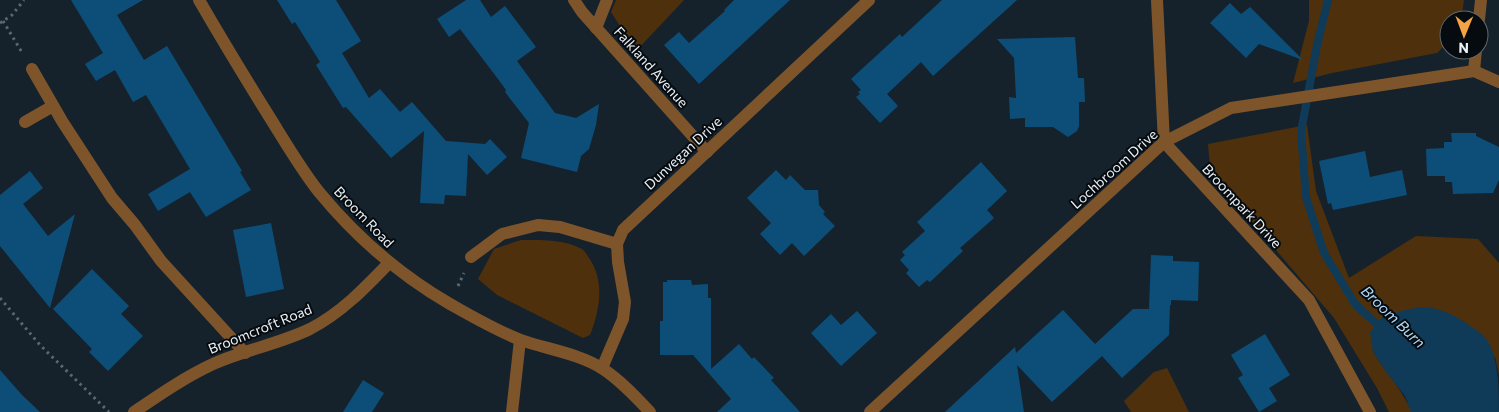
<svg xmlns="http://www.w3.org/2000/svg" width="1499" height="412" font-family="Commissioner,sans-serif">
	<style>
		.green { fill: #4f300c }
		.water { fill: #0f3b58 }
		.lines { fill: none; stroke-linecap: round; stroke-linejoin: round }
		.stream { stroke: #0f3b58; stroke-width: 8 }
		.building { fill: #0c4e78 }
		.path { stroke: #5c676f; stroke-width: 3; stroke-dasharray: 2.5 4; stroke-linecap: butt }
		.minor { stroke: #7e552b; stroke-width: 12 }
		.labels { text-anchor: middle; stroke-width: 4; stroke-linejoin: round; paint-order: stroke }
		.street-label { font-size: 14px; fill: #e9f1f7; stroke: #060b0f }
		.water-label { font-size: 15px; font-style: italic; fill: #b2d8f7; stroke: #060b0f }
	</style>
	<rect width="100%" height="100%" fill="#16222b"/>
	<g class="green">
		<polygon points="616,0 684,0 636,51 611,12"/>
		<polygon points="1309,0 1464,0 1461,20 1449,20 1449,41 1437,53 1332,73 1293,83 1309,21"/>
		<path d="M1307,125L1316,191L1349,278L1416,236L1478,239L1499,263V375L1495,357L1373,352C1386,372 1402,390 1412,412H1389L1377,388L1334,318L1252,222L1210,167L1208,144Z"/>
		<path d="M521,240C542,240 563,239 582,249C585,251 587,255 589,258C605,281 600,310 590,335L583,338L497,295L478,279L494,249Z"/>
		<polygon points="1167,368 1189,412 1131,412 1124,401 1154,372"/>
	</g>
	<path class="water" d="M1419,307C1437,307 1448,312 1463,321C1471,327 1482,332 1487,340C1499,358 1499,391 1499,412H1411L1405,396L1387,373L1373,352L1370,332L1384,315Z"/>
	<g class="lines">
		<polyline class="stream" points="1328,0 1317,45 1301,132 1306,197 1324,253 1355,304 1384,331"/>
	</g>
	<g class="building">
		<polygon points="71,0 143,0 117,15 144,60 167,46 242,171 240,172 251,190 206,217 190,192 158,211 148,194 190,169 146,95 133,102 115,70 96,81 85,64 103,53"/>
		<polygon points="277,0 336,0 361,41 342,53 369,98 380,89 400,112 412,102 446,141 485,144 490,139 507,157 487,175 468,154 466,196 445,195 444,204 420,203 424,131 391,158 346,107 343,108 316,65 320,62 295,22 292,24"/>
		<polygon points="466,0 480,0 491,17 505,6 536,47 517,61 555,113 576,118 599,104 596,125 589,149 581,156 577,172 521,158 529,123 505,92 506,90 498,79 460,29 449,37 437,19"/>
		<polygon points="734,0 790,0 699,84 664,45 679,32 689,43 725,11 724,10"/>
		<polygon points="942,0 1017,0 933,76 921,62 887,94 898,106 880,123 856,97 860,94 858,92 861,90 851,79 900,34 902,37"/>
		<polygon points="1230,3 1241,14 1250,7 1303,60 1259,44 1246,58 1210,23"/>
		<polygon points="1075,37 1078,78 1084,78 1085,102 1079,102 1079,126 1077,131 1068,137 1053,127 1025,127 1025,118 1010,119 1009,97 1016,98 1014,58 997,39"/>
		<polygon points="1451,133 1476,133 1476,136 1499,147 1499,180 1493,193 1453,194 1452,182 1445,182 1445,176 1427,176 1426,149 1444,148 1444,142 1452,142"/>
		<polygon points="1365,151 1370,177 1402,170 1407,195 1333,210 1331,203 1328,204 1319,161"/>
		<polygon points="981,162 1007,191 987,210 994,218 960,248 963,251 930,282 927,280 919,287 906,273 909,270 900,260 905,255 902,252 925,231 917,222"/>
		<polygon points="776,170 786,180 790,175 805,190 818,190 819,205 825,212 823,214 835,226 804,256 792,243 780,255 760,234 771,223 747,198"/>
		<polygon points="30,171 43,188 23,204 48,236 75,214 50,308 0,246 0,195"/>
		<polygon points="271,223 284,289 246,297 233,230"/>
		<polygon points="1151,255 1173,256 1173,261 1199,262 1198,301 1171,300 1171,305 1170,305 1169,335 1122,378 1102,356 1052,402 1017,365 1024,412 945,412 1015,347 1016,353 1063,310 1095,344 1133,309 1149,309"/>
		<polygon points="92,269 129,306 121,314 143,336 108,371 89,352 92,349 53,309"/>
		<polygon points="667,280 691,280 692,285 708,284 708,298 711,298 711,369 739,344 752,359 754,357 774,378 771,380 800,412 717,412 731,399 693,355 660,355 660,321 663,321 663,282 667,282"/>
		<polygon points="857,311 877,333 841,366 811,333 831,314 841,325"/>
		<polygon points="1265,334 1290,375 1269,388 1277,401 1259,412 1238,378 1243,375 1231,355"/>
		<polygon points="0,370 22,395 40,412 0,412"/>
		<polygon points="363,380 384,393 372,412 343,412"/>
	</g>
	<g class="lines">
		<g class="path">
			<polyline points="3,21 23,54"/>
			<polyline points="0,23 12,15 24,0"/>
			<polyline points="458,286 464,273"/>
			<polyline points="0,298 40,345 109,412"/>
		</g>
		<g class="minor">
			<path d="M199,0C221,38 244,76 267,113C284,140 300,168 319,192C356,237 400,275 450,304C473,317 497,331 521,340C546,349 581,354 603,369C620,380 636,397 650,412"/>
			<polyline points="574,0 582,12 707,152"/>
			<polyline points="1157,0 1164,142 1309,300 1370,412"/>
			<polyline points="1479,20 1481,0"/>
			<polyline points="596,28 607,0"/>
			<polyline points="32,69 62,121 112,198 135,225 161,261 245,353"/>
			<polyline points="1474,71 1476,50"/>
			<polyline points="25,122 53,106"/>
			<polyline points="471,257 502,234 538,225 560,227 617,244"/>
			<polyline points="602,368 623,319 625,302 618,262 617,244 623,230 869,0"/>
			<path d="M134,412C159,395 185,377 213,364C244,350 279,344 310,329C341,313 365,288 389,263"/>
			<polyline points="512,412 520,340"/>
			<polyline points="870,412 1164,142 1231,108 1474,71 1499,82"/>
		</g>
	</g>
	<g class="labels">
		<g class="street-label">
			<text transform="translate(651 67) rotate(48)" y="5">Falkland Avenue</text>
			<text transform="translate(683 153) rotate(-43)" y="5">Dunvegan Drive</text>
			<text transform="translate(1114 169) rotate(-42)" y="5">Lochbroom Drive</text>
			<text transform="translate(1242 206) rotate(47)" y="5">Broompark Drive</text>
			<text transform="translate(364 217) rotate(46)" y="5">Broom Road</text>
			<text transform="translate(260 329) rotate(-22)" y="5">Broomcroft Road</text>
		</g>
		<g class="water-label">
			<text transform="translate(1393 317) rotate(44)" y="5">Broom Burn</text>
		</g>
	</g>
	<g transform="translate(1464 35) rotate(181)"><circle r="24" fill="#060b0f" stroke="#61676c"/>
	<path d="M0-4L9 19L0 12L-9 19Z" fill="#f6a247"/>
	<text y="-8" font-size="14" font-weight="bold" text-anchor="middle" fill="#e9f1f7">N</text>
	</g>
</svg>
